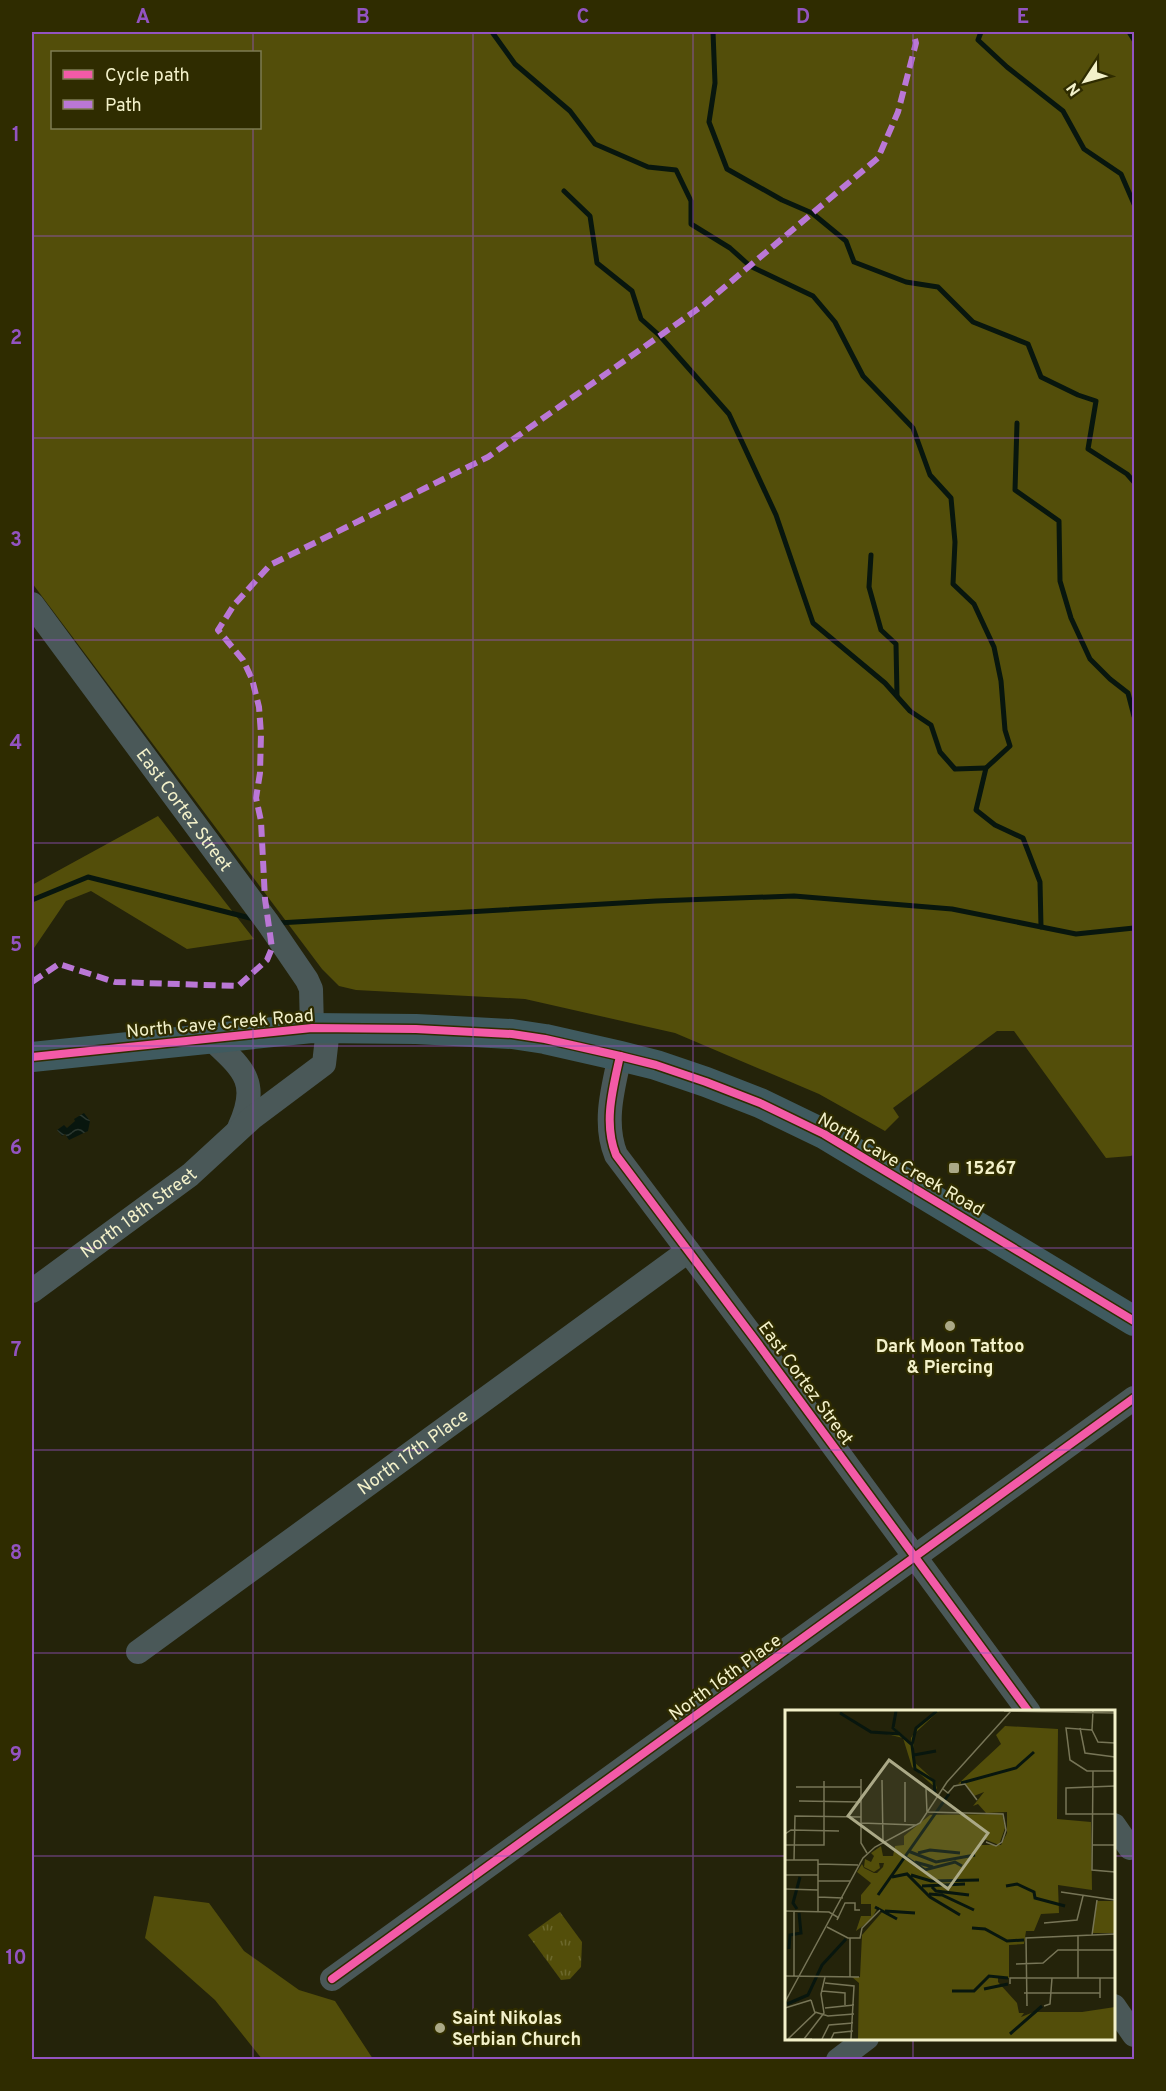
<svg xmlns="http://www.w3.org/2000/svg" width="1166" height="2091" font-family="Overpass,sans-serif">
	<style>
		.grass { fill: #534e0a; fill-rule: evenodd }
		.park { fill: url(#park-tufts) }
		.water { fill: url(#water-waves) }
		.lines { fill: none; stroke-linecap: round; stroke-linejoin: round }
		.stream { stroke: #08160e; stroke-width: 5 }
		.minor { stroke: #4a5858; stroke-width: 24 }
		.major { stroke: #3f5a5f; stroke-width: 30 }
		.quiet { stroke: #ba77d6; stroke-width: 6; stroke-dasharray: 12 6; stroke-linecap: butt }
		.cycleway-casing { stroke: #2f2c00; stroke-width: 11 }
		.cycleway { stroke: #f35aa7; stroke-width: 8 }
		.grid { fill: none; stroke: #9353c1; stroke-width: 1.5; stroke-opacity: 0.55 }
		.poi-dot { fill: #aba987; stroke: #2f2c00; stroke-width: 2 }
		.labels { text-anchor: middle; stroke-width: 4.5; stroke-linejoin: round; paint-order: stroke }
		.street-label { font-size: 18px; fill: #f3f1ca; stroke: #2f2c00 }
		.poi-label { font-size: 18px; font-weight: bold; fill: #f3f1ca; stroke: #2f2c00; text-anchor: start }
		.inset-river { fill: none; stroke: #08160e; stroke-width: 3 }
		.inset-road { fill: none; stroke: #777557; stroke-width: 1.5 }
		.view { fill: #aba987; fill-opacity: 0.15; stroke: #aba987; stroke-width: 3 }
		.inset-edge { fill: none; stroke: #f3f1ca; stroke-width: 3 }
		.neatline { fill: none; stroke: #9353c1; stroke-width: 2 }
		.grid-label { font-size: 20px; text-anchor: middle; font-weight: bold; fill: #9353c1 }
	</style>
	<defs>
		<pattern id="park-tufts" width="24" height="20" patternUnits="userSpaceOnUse" patternTransform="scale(1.5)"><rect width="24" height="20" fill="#534e0a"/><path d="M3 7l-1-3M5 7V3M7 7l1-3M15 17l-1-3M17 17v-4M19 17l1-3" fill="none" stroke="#6c682c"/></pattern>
		<pattern id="water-waves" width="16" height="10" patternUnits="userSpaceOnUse" patternTransform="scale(1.5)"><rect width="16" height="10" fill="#08160e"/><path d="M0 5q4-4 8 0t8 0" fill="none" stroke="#2c3830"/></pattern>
	</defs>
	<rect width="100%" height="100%" fill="#24230a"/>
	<g class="grass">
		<path d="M32,32H1134V1154L1131,1156L1106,1158L1014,1031H997L893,1108L899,1117L885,1131L819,1094L675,1033L525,999L356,990L339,986L322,969L32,583ZM52,52H260V128H52Z"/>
		<polygon points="158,816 254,939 187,949 91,891 66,901 32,951 32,885"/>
		<polygon points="154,1896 209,1903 244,1951 299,1990 335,2001 373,2059 262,2059 215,2000 145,1938"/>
	</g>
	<polygon class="park" points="560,1912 582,1942 581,1967 570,1979 561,1980 528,1935"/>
	<polygon class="water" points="84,1113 90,1121 88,1131 69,1140 65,1134 62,1136 57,1130 64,1125 67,1128 75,1121 74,1119"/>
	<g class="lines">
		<g class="stream">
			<polyline points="492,32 515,64 570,111 595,144 648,167 676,170 691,201 691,224 730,248 750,266 813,296 835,322 863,376 913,428 930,475 951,498 955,542 953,584 974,604 994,647 1001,681 1005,730 1010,746 986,768 976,810 995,825 1023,838 1040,882 1041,927"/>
			<polyline points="713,32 715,83 709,122 727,169 782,200 812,213 846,241 854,262 906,282 938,287 973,322 1028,344 1041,377 1078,395 1096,401 1088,449 1127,474 1134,482"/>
			<polyline points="981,32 978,40 1007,67 1063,111 1084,149 1121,174 1134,204"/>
			<polyline points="1129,32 1134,40"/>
			<polyline points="564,191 590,216 597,263 632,291 641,319 660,336 729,414 776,515 813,623 885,683 910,711 931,725 940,752 955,769 986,768"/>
			<polyline points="1017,423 1015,490 1059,521 1060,581 1071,618 1090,659 1110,679 1128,693 1134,716"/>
			<polyline points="871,555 869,587 881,630 896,644 897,696"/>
			<polyline points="32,900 88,877 254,919"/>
			<polyline points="278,923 656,901 794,896 952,909 1076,934 1134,928"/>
		</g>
		<g class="minor">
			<path id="s1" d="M32,604L268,923L307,980L311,989L312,1028"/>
			<path d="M209,1037C243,1069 261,1081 239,1128"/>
			<path d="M620,1056C613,1088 603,1123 616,1155L756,1341L1029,1712"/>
			<path id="s2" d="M32,1291L190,1175L252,1118L324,1064L328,1029"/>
			<path id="s3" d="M138,1652L688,1251"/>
			<polyline points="1114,1825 1130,1848"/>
			<polyline points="332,1979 1134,1398"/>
			<polyline points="1114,2006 1134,2035"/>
			<polyline points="838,2060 867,2038"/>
		</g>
		<polyline class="major" points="32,1057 312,1028 416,1029 512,1034 545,1039 620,1056 656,1065 706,1082 760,1103 824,1134 1134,1321"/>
		<polyline class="quiet" points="32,982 59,964 115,982 238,986 267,960 272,948 265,899 261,821 256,798 260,773 261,734 259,707 252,679 243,660 218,630 234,605 270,565 488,457 702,306 878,158 898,112 916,43 913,32"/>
		<g class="cycleway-casing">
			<g id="cycleway">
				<path d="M620,1056C613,1088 603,1123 616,1155L756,1341L1029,1712"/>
				<polyline points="32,1057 312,1028 416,1029 512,1034 545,1039 620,1056 656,1065 706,1082 760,1103 824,1134 1134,1321"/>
				<polyline points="332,1979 1134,1398"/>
			</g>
		</g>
		<use href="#cycleway" class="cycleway"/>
	</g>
	<path class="grid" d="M253,32V52M473,32V2060M693,32V2060M913,32V1712M253,128V2060M32,236H1134M32,438H1134M32,640H1134M32,843H1134M32,1046H1134M32,1248H1134M32,1450H1134M32,1653H1134M32,1856H786M1114,1856H1134M913,2038V2060"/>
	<g class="poi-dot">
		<rect x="948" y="1162" width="12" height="12" rx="3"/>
		<circle cx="950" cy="1326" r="6"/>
		<circle cx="440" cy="2028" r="6"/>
	</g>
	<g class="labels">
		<g class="street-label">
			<text dy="6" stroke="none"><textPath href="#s1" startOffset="256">East Cortez Street</textPath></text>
			<text transform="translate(220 1023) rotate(-5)" y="6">North Cave Creek Road</text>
			<text transform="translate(901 1164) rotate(30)" y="6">North Cave Creek Road</text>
			<text dy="6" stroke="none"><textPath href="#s2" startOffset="132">North 18th Street</textPath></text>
			<text transform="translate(806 1383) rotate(54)" y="6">East Cortez Street</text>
			<text dy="6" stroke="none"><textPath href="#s3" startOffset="340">North 17th Place</textPath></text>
			<text transform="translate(725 1677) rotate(-36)" y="6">North 16th Place</text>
		</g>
		<g class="poi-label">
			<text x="966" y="1174">15267</text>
			<text x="950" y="1352" text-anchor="middle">Dark Moon Tattoo<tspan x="950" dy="21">&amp; Piercing</tspan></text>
			<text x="452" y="2024">Saint Nikolas<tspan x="452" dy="21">Serbian Church</tspan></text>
		</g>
	</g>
	<g transform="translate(785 1710)">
		<rect width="330" height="330" fill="#24230a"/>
		<path d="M150,1H154L129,24V52L150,71L152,79L127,57L118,28L102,24L113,23L107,18L111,3L109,17L126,33V28L133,17ZM220,16L273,19L272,109L306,112L307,180L273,175L274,203L256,204L249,221H241L239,234L224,235V268H213V272L232,293L234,303H239L236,307L249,302H297L330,297V329H73L74,273L67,267H75L77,225L98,201L93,197L86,210L71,221L76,206H86V194H76V185L86,173L72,162L77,154L79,158L89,163H92L98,157L99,153H94L95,158L89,162L79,157L80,149L86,152L89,146L86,143L96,136L98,146H108L110,136L119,135V126L145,105L217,104L220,118L214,135L199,129L196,135H216L222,123V102L201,103L193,94L188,96L199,82L189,86L179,73L173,74L216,34L211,25Z" fill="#534e0a"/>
		<path d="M312,191H330V223H307Z" fill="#534e0a"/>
		<path class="inset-river" d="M111,1L108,18L127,35L130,59L149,71L150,85M55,3L86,22L115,24M127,35L131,18L152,1M129,45L151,41M176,73L231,58L249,42M123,141L151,152L190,145M133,143L145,140L175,143M119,146L140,160L170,152L177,156M130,152L148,157M126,165L146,171L194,170M107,167L122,164L145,187L175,205M137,176L180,174M221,176L232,174L249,182L250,188L280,196M147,177L151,181L184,185M144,184L157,185L189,200M93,185L164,84M90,197L112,209M12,199L8,193L15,167M100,201L130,203M187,218L200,219L222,231L239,230M4,239L5,225L16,223L14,203M199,279L223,274M167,281H189L204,266L223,268M2,294L23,285L37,255L61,229M225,324L257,296"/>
		<path class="inset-road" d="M219,1L330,3M295,18L300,43L330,47M307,20L281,18L285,50L302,61H330M307,20L313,32L330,33M307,20L308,1M308,61L307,160L330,162M76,69V133L82,143M97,70L98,132M120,72V112M330,76L281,78V104H330M11,77H76M141,79L142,102M158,79L163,83L169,76L180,74L192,90M14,91L76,92M143,102L218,104L221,120L217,132L211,136L201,132M76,113L131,115M0,124L6,120L54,121M0,135H39V71M307,135H330M0,150H33V201M9,150L10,106L76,107M33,154L73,155M0,165H33M33,171H65M0,179L33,180M276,182L330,190M33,187L58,188M0,201L44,202L54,208M9,201V266M52,210L60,193H70V200H75M259,213L292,210L298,186M42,217L63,228H75L77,218L95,200M307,225L312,190M65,228V267M231,254L258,253L273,240H330M0,266L74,267M293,268V225M315,268V288M40,273L69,276L66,329M225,274V268H330M37,281L60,283V295M239,283H315M0,292L78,148L90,137L135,113L162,72L226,1M242,296L241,228L330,224M259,296L265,294L267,268M0,298L26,290M40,298L69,295M30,302L43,306L69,304M3,329L30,303L26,290M4,329H27M19,329L39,303L36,284L40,267M37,329L44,315L68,313M46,329L49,323L68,321"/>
		<path class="view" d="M104,50L203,123L163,179L63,106Z"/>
		<rect width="330" height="330" class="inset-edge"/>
	</g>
	<rect width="1166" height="2091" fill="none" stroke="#2f2c00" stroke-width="66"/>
	<rect x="51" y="51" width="210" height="78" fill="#2f2c00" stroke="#7d7b51" stroke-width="1.5"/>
	<rect x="63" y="70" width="30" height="9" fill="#f35aa7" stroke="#7d7b51" stroke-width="1.5"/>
	<text x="105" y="81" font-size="18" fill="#f3f1ca">Cycle path</text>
	<rect x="63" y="100" width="30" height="9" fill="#ba77d6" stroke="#7d7b51" stroke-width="1.5"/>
	<text x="105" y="111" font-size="18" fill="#f3f1ca">Path</text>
	<g transform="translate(1085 81) rotate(234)" stroke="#2f2c00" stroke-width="4.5" paint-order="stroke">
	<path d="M0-4.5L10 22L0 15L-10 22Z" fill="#f3f1ca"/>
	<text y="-9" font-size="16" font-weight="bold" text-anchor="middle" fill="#f3f1ca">N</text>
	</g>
	<rect x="33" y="33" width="1100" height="2025" class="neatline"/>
	<g class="grid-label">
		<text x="143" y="23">A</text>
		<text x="363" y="23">B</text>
		<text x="583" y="23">C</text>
		<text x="803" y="23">D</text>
		<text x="1023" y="23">E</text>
		<text x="16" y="141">1</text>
		<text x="16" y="344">2</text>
		<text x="16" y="546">3</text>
		<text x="16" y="749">4</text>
		<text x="16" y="951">5</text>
		<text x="16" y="1154">6</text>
		<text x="16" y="1356">7</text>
		<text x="16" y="1559">8</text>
		<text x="16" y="1761">9</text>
		<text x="16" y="1964">10</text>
	</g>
</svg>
